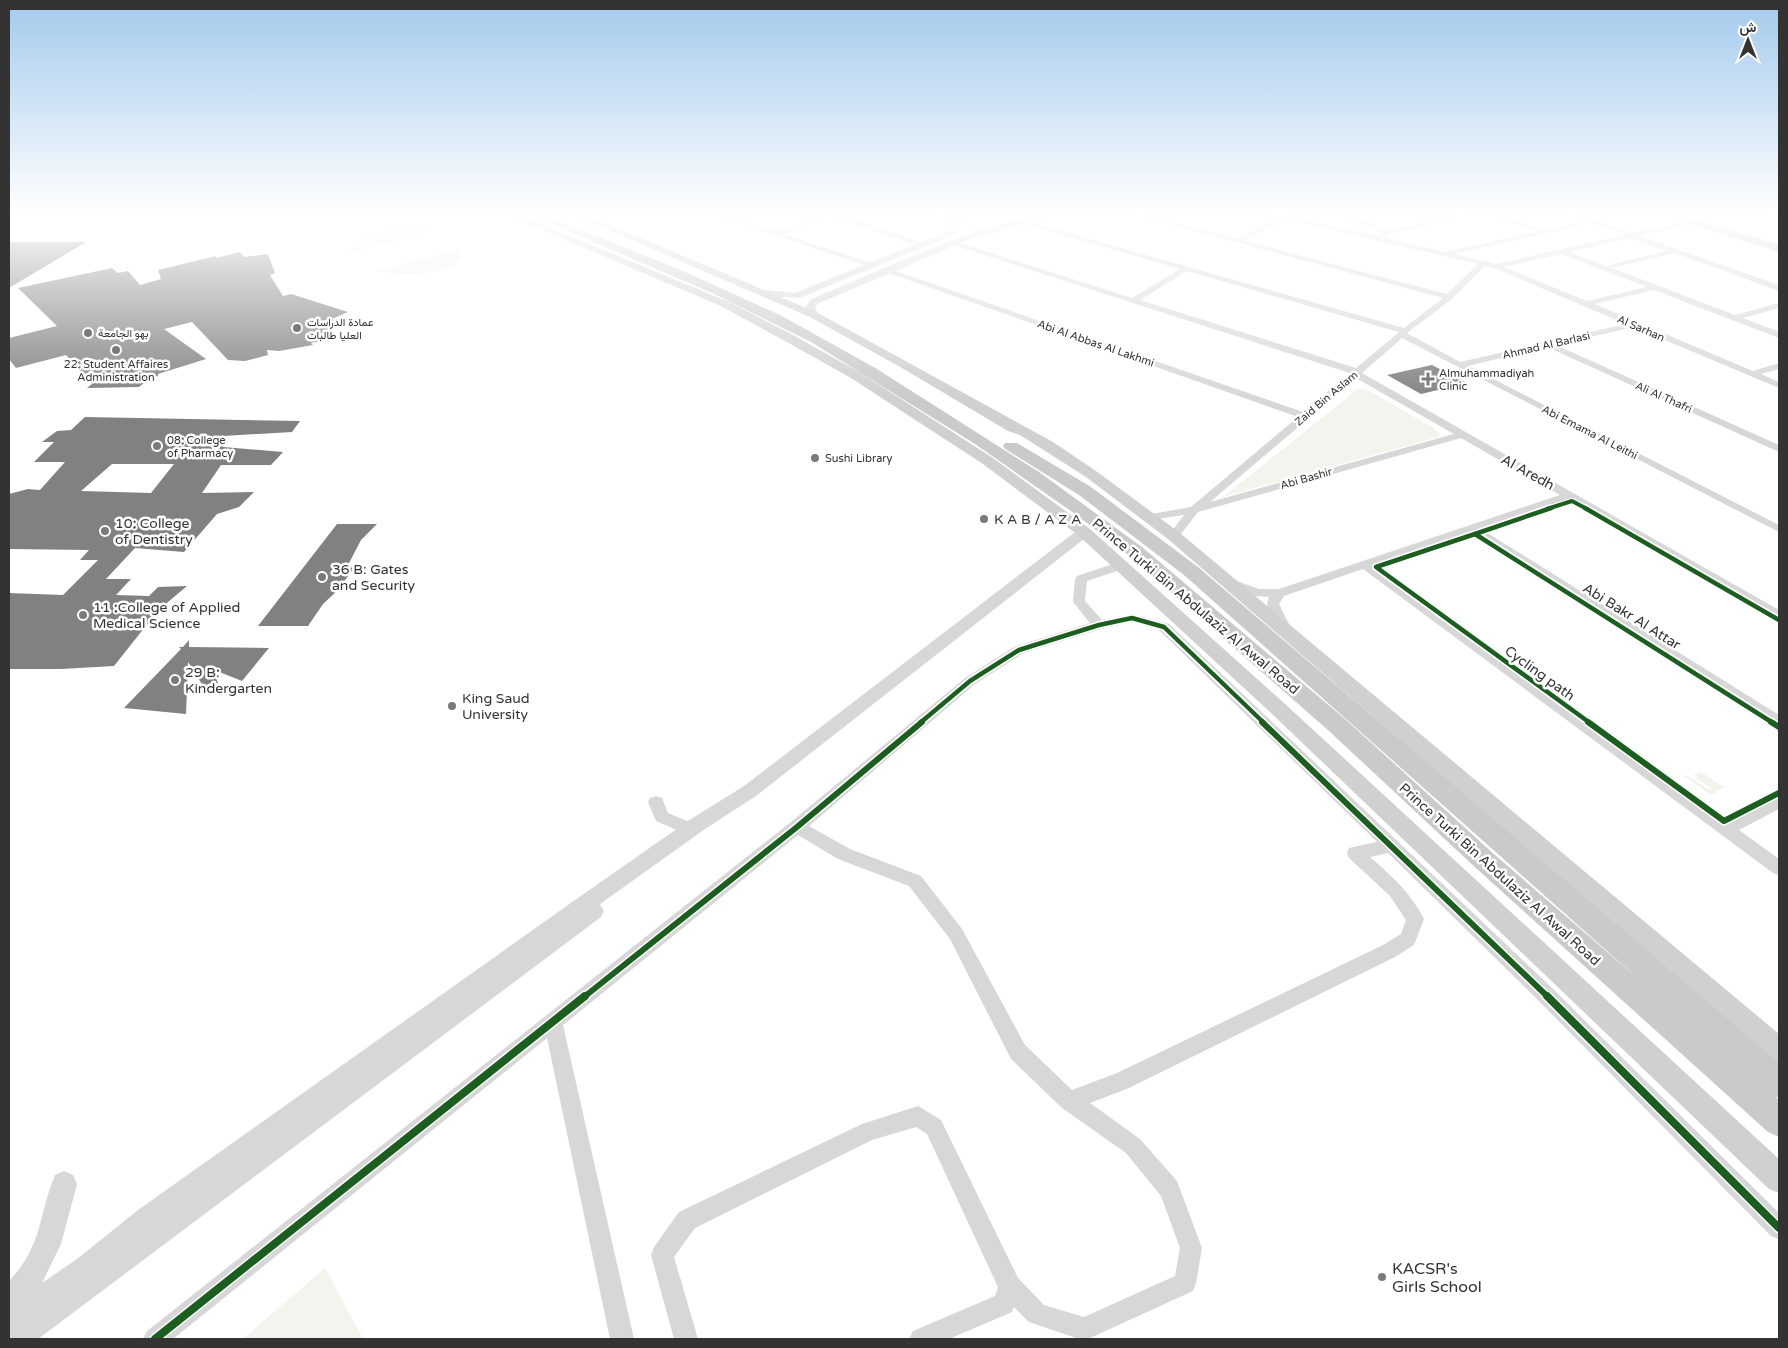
<svg xmlns="http://www.w3.org/2000/svg" width="1788" height="1348" font-family="'Varela Round',Vazirmatn,sans-serif">
	<style>
		.green { fill: #f1f5ed }
		.building { fill: #818181; fill-rule: evenodd }
		.lines { fill: none; stroke-linecap: round; stroke-linejoin: round }
		.minor { fill: #d7d7d7; fill-rule: evenodd }
		.tertiary { fill: #d7d7d7; fill-rule: evenodd }
		.secondary { fill: #d0d0d0; fill-rule: evenodd }
		.primary { fill: #cacaca; fill-rule: evenodd }
		.cycleway-far3-casing { stroke: #fff; stroke-width: 6 }
		.cycleway-far2-casing { stroke: #fff; stroke-width: 8 }
		.cycleway-far1-casing { stroke: #fff; stroke-width: 9 }
		.cycleway-casing { stroke: #fff; stroke-width: 11 }
		.cycleway-far3 { stroke: #1b5e20; stroke-width: 4 }
		.cycleway-far2 { stroke: #1b5e20; stroke-width: 4.5 }
		.cycleway-far1 { stroke: #1b5e20; stroke-width: 6 }
		.cycleway { stroke: #1b5e20; stroke-width: 8 }
		.poi-dot { fill: #7a7a7a; stroke: #fff; stroke-width: 2 }
		.labels { text-anchor: middle; stroke-width: 5; stroke-linejoin: round; paint-order: stroke }
		.far-poi-label { font-size: 11px; fill: #333; stroke: #fff; text-anchor: start }
		.far-street-label { font-size: 11px; fill: #333; stroke: #fff }
		.street-label { font-size: 14px; fill: #333; stroke: #fff }
		.poi-label { font-size: 14px; fill: #333; stroke: #fff; text-anchor: start }
		.near-poi-label { font-size: 16px; fill: #333; stroke: #fff; text-anchor: start }
	</style>
	<rect width="100%" height="100%" fill="#fff"/>
	<g class="green">
		<path d="M407,228L433,231L350,253L352,243C368,231 387,229 407,228Z"/>
		<path d="M461,248L463,259C438,277 406,276 377,271Z"/>
		<polygon points="1358,389 1366,389 1435,429 1440,435 1438,437 1223,497"/>
		<polygon points="1701,772 1724,787 1711,795 1684,776 1687,775 1709,790 1711,788 1693,776"/>
		<polygon points="325,1268 363,1339 243,1339"/>
	</g>
	<g class="building">
		<polygon points="9,242 86,242 9,288"/>
		<polygon points="240,252 244,257 268,254 275,273 270,275 283,296 291,294 348,312 332,319 341,325 329,330 330,333 319,337 324,340 311,343 313,345 279,351 267,350 268,355 245,361 228,360 192,322 164,329 206,359 158,374 158,376 150,378 139,387 87,388 92,384 66,355 16,368 9,359 9,338 57,326 18,288 112,268 118,273 128,271 140,285 161,279 158,270 216,256 216,258"/>
		<polygon points="1432,365 1467,383 1421,394 1387,375"/>
		<path d="M85,417L300,421L292,432L223,436V447L283,452L271,465H221L202,493L254,492L239,507L217,514L184,552L135,548L106,579H131L116,595L149,596L158,587L187,586L168,602L145,627L114,666L61,669H9V593L63,595L98,560H80L89,550L9,549V494L28,489L40,490L65,462H34L54,442H42L57,431L71,430ZM112,464H174L151,493L81,491Z"/>
		<polygon points="337,524 377,524 361,540 347,567 354,568 338,590 323,604 308,626 258,626"/>
		<polygon points="189,640 189,647 269,648 242,681 212,669 218,683 205,689 188,662 186,714 124,708 181,649 179,647 183,647"/>
	</g>
	<g class="lines">
		<g class="minor">
			<path d="M711,213C733,213 752,228 774,231C786,232 818,213 836,213L926,244L919,246L830,216L782,234L872,263V267H869Z"/>
			<polygon points="930,213 940,213 975,225 969,226"/>
			<path d="M1128,213H1139L1238,239L1278,217L1266,213H1278L1445,252L1535,232L1489,213H1498L1543,230L1583,221L1565,213H1574L1632,233L1693,220L1696,222L1695,223L1640,236L1779,285V290H1776L1675,253L1612,268L1735,315L1779,303V308L1743,318L1779,332V338L1654,290L1594,304L1753,371L1779,363V369L1761,374L1779,382V388L1634,327L1556,345L1779,445V452L1547,347L1468,366L1779,525V532L1402,338L1362,373L1779,610V619L1774,618L1568,499L1481,529L1779,715V727L1471,532L1374,565L1727,821L1779,796V809L1739,830L1779,859V875L1773,873L1363,569L1284,596L1279,604L1293,632L1286,636L1279,632L1267,604L1269,597L1254,596L1227,586L1225,583L1231,579L1259,589H1279L1560,495L1461,438L1198,512L1178,538H1170L1168,536L1184,515L1150,520L1144,517L1146,515L1191,507L1298,417L883,271L890,269L1303,412L1350,373L950,244L957,242L1132,298L1180,269L1018,222L1017,221L1020,219L1404,328L1443,298ZM1285,219L1478,264L1447,294L1245,241ZM1591,223L1624,235L1496,264L1455,254ZM1631,238L1667,251L1605,266L1569,252ZM1561,254L1647,287L1587,301L1504,267ZM1485,266L1494,268L1626,324L1460,362L1407,333L1452,299ZM1187,271L1399,332L1356,368L1140,300ZM1356,378L1454,434L1210,502Z"/>
			<polygon points="1334,213 1343,213 1390,230 1467,213 1479,213 1382,236 1378,234 1382,232"/>
			<polygon points="1759,213 1779,214 1779,218"/>
			<path d="M1119,562L1123,563L1125,566L1123,569L1087,581L1085,601L1102,620L1132,614L1169,624L1550,986L1779,1213V1239L1771,1236L1536,998L1388,853L1370,857C1391,875 1411,893 1424,919L1414,945L1395,957L1129,1088L1090,1103L1140,1139L1177,1181L1202,1248L1196,1283L1193,1291L1088,1339H1079L1029,1322L1014,1307L1012,1312L949,1339H909L913,1331L995,1296L998,1287L927,1134L916,1127L872,1140L695,1228L674,1257L698,1339H674L651,1255L654,1247L679,1212L862,1124L918,1106L941,1120L1018,1278L1044,1305L1084,1317L1175,1276L1180,1248L1161,1196L1126,1153L1062,1108L1011,1059L950,939L909,886L838,859L798,835L563,1025L634,1339H610L547,1038L173,1339H143L147,1331L791,822L965,678L1014,647L1090,623L1073,602L1075,579L1077,576ZM1132,622L1159,630L1377,842L1349,848L1347,853L1349,858L1390,896L1406,920L1401,934L1383,945L1117,1073L1072,1090L1025,1045L962,929L921,876L850,849L809,826L975,684L1024,653L1101,629Z"/>
			<polygon points="656,796 662,798 668,813 687,821 697,818 703,820 705,824 703,828 686,834 656,821 648,802 650,798"/>
		</g>
		<g class="tertiary">
			<path d="M1045,213H1060L966,241L817,304L815,308L819,315L817,317H811L805,308L810,300C887,267 963,231 1045,213Z"/>
			<polygon points="953,229 957,232 956,234 799,298 766,296 761,293 766,290 795,293"/>
			<path d="M1084,528L1089,529L1091,532L1089,535L756,796L705,829L600,904L604,911L601,917L38,1339H9V1281C43,1245 38,1216 55,1175L64,1171L73,1175L77,1184L61,1244L42,1283L77,1259L138,1210L585,893L691,819L744,786L1079,529Z"/>
		</g>
		<g class="secondary">
			<polygon points="502,213 515,213 729,302 793,335 859,372 993,458 1090,529 1284,703 1779,1159 1779,1193 1769,1189 1270,712 1078,535 983,464 851,378 785,341 721,306"/>
			<polygon points="569,213 582,213 818,313 1053,442 1096,471 1180,533 1779,1034 1779,1064 1770,1060 1168,539 1086,477 1020,435 1008,431 902,368 810,317"/>
		</g>
		<g class="primary">
			<polygon points="526,213 540,213 597,236 690,274 782,316 877,369 1039,472 1142,547 1345,719 1495,855 1643,983 1184,575 1079,495 1005,449 1003,446 1005,443 1017,443 1091,487 1198,567 1779,1063 1779,1098 1775,1096 1779,1100 1779,1137 1768,1132 1477,869 1329,731 1128,555 1078,516 975,444 811,342 712,293"/>
			<polygon points="1660,213 1676,213 1779,245 1779,252 1661,215"/>
		</g>
		<g class="cycleway-far3-casing">
			<polyline id="cycleway-far3" points="1547,509 1572,501 1587,509"/>
		</g>
		<g class="cycleway-far2-casing">
			<g id="cycleway-far2">
				<polyline points="1551,508 1475,534 1773,723"/>
				<polyline points="1585,508 1779,620"/>
				<polyline points="1475,534 1376,567 1590,723"/>
				<polyline points="920,723 970,681 1019,650 1099,625 1132,618 1164,627 1264,723"/>
			</g>
		</g>
		<g class="cycleway-far1-casing">
			<g id="cycleway-far1">
				<polyline points="1262,722 1548,997"/>
				<polyline points="1588,722 1724,821 1779,793"/>
				<polyline points="1771,722 1779,727"/>
				<polyline points="584,997 797,827 922,722"/>
			</g>
		</g>
		<g class="cycleway-casing">
			<g id="cycleway">
				<polyline points="1547,996 1779,1228"/>
				<polyline points="155,1339 585,996"/>
			</g>
		</g>
		<use href="#cycleway-far3" class="cycleway-far3"/>
		<use href="#cycleway-far2" class="cycleway-far2"/>
		<use href="#cycleway-far1" class="cycleway-far1"/>
		<use href="#cycleway" class="cycleway"/>
	</g>
	<linearGradient id="sky" x2="0" y2="1"><stop stop-color="#a3caec"/><stop offset="0.53" stop-color="#fff"/><stop offset="1" stop-color="#fff" stop-opacity="0"/></linearGradient>
	<rect width="1788" height="402" fill="url(#sky)"/>
	<g class="poi-dot">
		<circle cx="297" cy="328" r="5"/>
		<circle cx="88" cy="333" r="5"/>
		<circle cx="116" cy="350" r="5"/>
		<path d="M1425.5 371.5h5v5h5v5h-5v5h-5v-5h-5v-5h5z"/>
		<circle cx="157" cy="446" r="5"/>
		<circle cx="815" cy="458" r="5"/>
		<circle cx="984" cy="519" r="5"/>
		<circle cx="105" cy="531" r="5"/>
		<circle cx="322" cy="577" r="5"/>
		<circle cx="83" cy="615" r="5"/>
		<circle cx="175" cy="680" r="5"/>
		<circle cx="452" cy="706" r="5"/>
		<circle cx="1382" cy="1277" r="5"/>
	</g>
	<g class="labels">
		<g class="far-poi-label">
			<text x="307" y="326">عمادة الدراسات<tspan x="307" dy="13">العليا طالبات</tspan></text>
			<text x="98" y="337">بهو الجامعة</text>
			<text x="116" y="368" text-anchor="middle">22: Student Affaires<tspan x="116" dy="13">Administration</tspan></text>
			<text x="1439" y="377">Almuhammadiyah<tspan x="1439" dy="13">Clinic</tspan></text>
			<text x="167" y="444">08: College<tspan x="167" dy="13">of Pharmacy</tspan></text>
			<text x="825" y="462">Sushi Library</text>
		</g>
		<g class="far-street-label">
			<text transform="translate(1641 328) rotate(23)" y="4">Al Sarhan</text>
			<text transform="translate(1096 343) rotate(19)" y="4">Abi Al Abbas Al Lakhmi</text>
			<text transform="translate(1546 345) rotate(-13)" y="4">Ahmad Al Barlasi</text>
			<text transform="translate(1664 397) rotate(24)" y="4">Ali Al Thafri</text>
			<text transform="translate(1326 398) rotate(-40)" y="4">Zaid Bin Aslam</text>
			<text transform="translate(1590 432) rotate(27)" y="4">Abi Emama Al Leithi</text>
			<text transform="translate(1306 478) rotate(-16)" y="4">Abi Bashir</text>
		</g>
		<g class="street-label">
			<text transform="translate(1528 472) rotate(29)" y="5">Al Aredh</text>
			<text transform="translate(1196 606) rotate(40)" y="5">Prince Turki Bin Abdulaziz Al Awal Road</text>
			<text transform="translate(1632 616) rotate(32)" y="5">Abi Bakr Al Attar</text>
			<text transform="translate(1540 673) rotate(36)" y="5">Cycling path</text>
			<text transform="translate(1500 874) rotate(42)" y="5">Prince Turki Bin Abdulaziz Al Awal Road</text>
		</g>
		<g class="poi-label">
			<text x="994" y="524">K A B / A Z A</text>
			<text x="115" y="528">10: College<tspan x="115" dy="16">of Dentistry</tspan></text>
			<text x="332" y="574">36 B: Gates<tspan x="332" dy="16">and Security</tspan></text>
			<text x="93" y="612">11 :College of Applied<tspan x="93" dy="16">Medical Science</tspan></text>
			<text x="185" y="677">29 B:<tspan x="185" dy="16">Kindergarten</tspan></text>
			<text x="462" y="703">King Saud<tspan x="462" dy="16">University</tspan></text>
		</g>
		<g class="near-poi-label">
			<text x="1392" y="1274">KACSR's<tspan x="1392" dy="18">Girls School</tspan></text>
		</g>
	</g>
	<rect width="1788" height="1348" fill="none" stroke="#333333" stroke-width="20"/>
	<g transform="translate(1748 40)" stroke="#ffffff" stroke-width="4" paint-order="stroke">
	<path d="M0-4L9 19L0 12L-9 19Z" fill="#333333"/>
	<text y="-8" font-size="14" font-weight="bold" text-anchor="middle" fill="#333333">ش</text>
	</g>
</svg>
